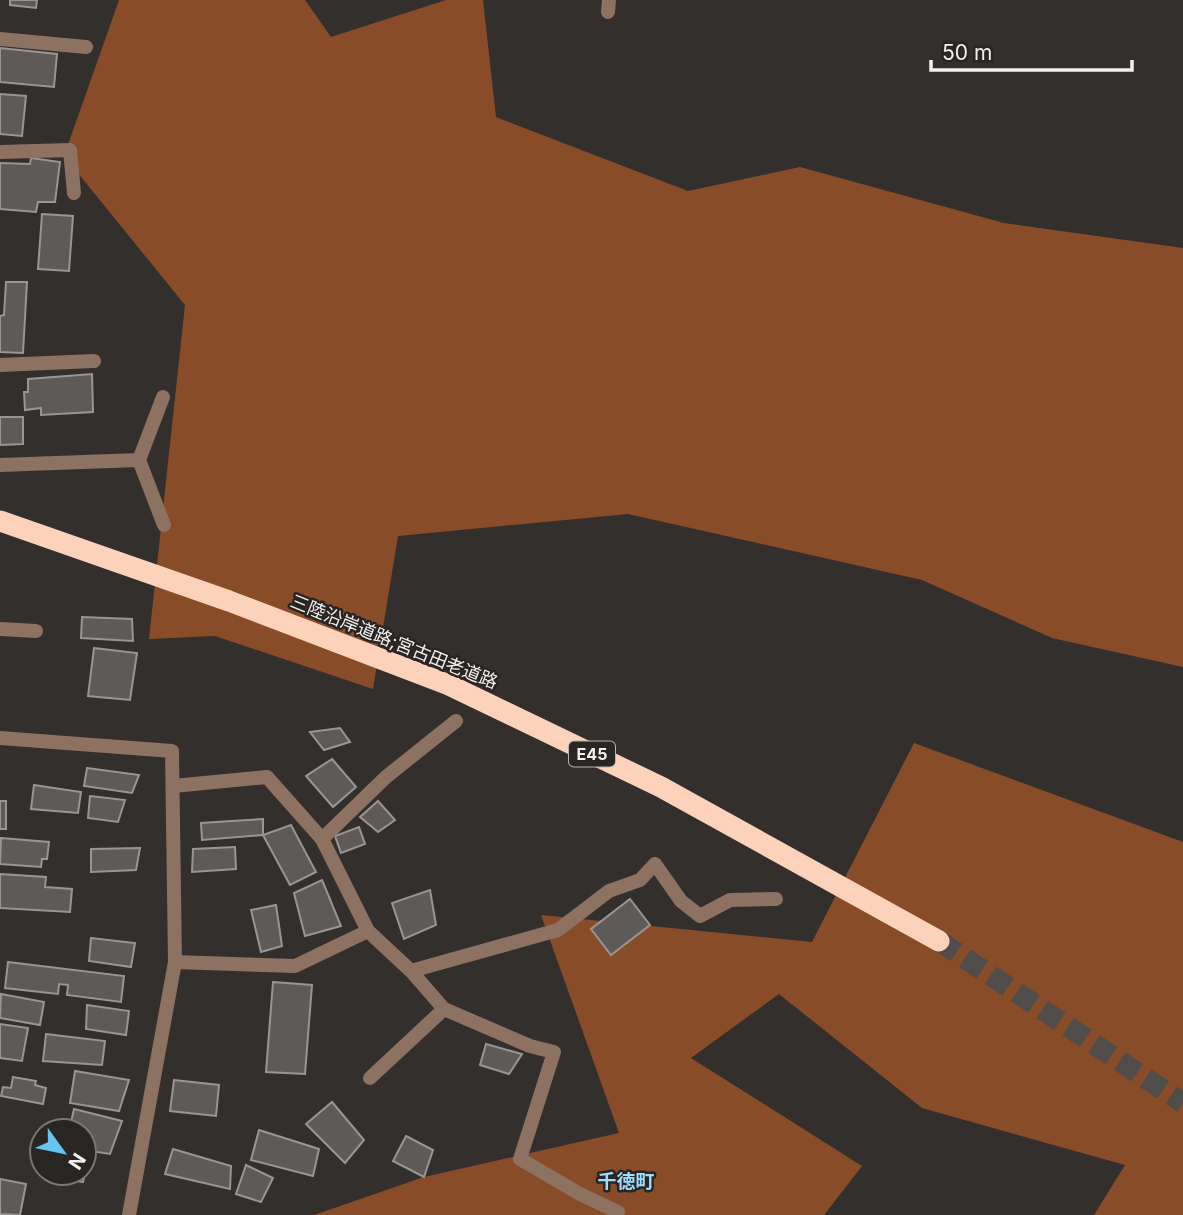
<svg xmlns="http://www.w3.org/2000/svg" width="1183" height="1215" font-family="Inter,'Noto Sans JP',sans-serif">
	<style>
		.forest { fill: #884d28 }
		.building { fill: #5e5a57; stroke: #9a9593; stroke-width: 2 }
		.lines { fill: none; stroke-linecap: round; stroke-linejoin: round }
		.highway-tunnel { stroke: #504c4a; stroke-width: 21; stroke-dasharray: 21 10; stroke-linecap: butt }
		.lane { stroke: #8d7161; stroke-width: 14 }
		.street { stroke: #8d7161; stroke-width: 14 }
		.highway { stroke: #fcd2ba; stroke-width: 21 }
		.labels { text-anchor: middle; stroke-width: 5; stroke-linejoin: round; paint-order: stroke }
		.shield { fill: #292523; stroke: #b6b3b2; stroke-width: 2 }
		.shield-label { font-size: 16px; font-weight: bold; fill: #f3f0ef }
		.street-label { font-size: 18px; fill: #f3f0ef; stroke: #292523 }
		.neighbourhood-label { font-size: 19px; font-weight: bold; fill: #9bddfd; stroke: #292523 }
	</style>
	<rect width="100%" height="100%" fill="#332f2d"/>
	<g class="forest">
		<polygon points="119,0 305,0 331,37 446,0 483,0 496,117 688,191 800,167 1004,223 1183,248 1183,667 1052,638 922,580 628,514 398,536 373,689 215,636 149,639 185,305 64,156"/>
		<polygon points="914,743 1183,842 1183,1215 1094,1215 1125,1165 922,1108 779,994 691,1058 862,1166 824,1215 314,1215 424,1177 619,1133 541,915 812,942"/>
	</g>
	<g class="building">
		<polygon points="10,0 37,0 36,8 10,5"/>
		<polygon points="0,48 57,54 54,87 0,82"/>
		<polygon points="0,94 26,96 22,136 0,134"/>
		<polygon points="31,158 60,162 55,202 38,202 36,212 0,209 0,163 30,164"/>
		<polygon points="42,214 73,216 69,271 38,269"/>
		<polygon points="6,282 27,282 23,353 0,352 0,316 4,315"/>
		<polygon points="92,374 93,412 41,415 41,408 25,410 24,392 28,392 28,379"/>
		<polygon points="0,417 23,417 23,444 0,445"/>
		<polygon points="82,617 132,619 133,641 81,638"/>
		<polygon points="94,648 137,653 130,700 88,696"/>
		<polygon points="340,728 350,742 324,750 310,732"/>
		<polygon points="332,759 356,787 333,807 306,776"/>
		<polygon points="87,768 139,775 132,793 84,786"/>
		<polygon points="34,785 81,792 78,813 31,809"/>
		<polygon points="90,796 125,800 118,822 88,818"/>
		<rect x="0" y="801" width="6" height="28"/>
		<polygon points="378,801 395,820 378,832 360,817"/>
		<polygon points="263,819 263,835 202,840 201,823"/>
		<polygon points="291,825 316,872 290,885 263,835"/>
		<polygon points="359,827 365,844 341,853 335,836"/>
		<polygon points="1,838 49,842 47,859 42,859 41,867 0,864"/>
		<polygon points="235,847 236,869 192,872 193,849"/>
		<polygon points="140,848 136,870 91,872 91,849"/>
		<polygon points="0,874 46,877 45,887 72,889 70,912 0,908"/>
		<polygon points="322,880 341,926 305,936 294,893"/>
		<polygon points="430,890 436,925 404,939 392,903"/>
		<polygon points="630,899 650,925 611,955 591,929"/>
		<polygon points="276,905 282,946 261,952 251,910"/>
		<polygon points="91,938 135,943 131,967 89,961"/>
		<polygon points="8,962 124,976 121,1002 67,995 68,985 59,984 58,994 5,988"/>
		<polygon points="273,982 312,985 305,1074 266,1072"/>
		<polygon points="1,994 44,1002 40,1025 0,1018"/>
		<polygon points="87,1005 129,1011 126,1035 86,1029"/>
		<polygon points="0,1024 28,1028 22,1061 0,1058"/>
		<polygon points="46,1034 105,1041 102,1065 43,1061"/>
		<polygon points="486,1044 522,1054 509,1074 480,1065"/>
		<polygon points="75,1071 129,1080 119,1111 70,1103"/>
		<polygon points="13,1077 36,1081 35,1085 46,1088 43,1104 1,1096 3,1087 11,1088"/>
		<polygon points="174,1080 219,1085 216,1116 170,1111"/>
		<polygon points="332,1102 364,1140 345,1163 306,1124"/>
		<polygon points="74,1109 122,1121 110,1154 84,1150 84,1131 69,1131"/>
		<polygon points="259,1130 319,1149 313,1176 251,1160"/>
		<polygon points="406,1136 433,1150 424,1177 393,1161"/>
		<polygon points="173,1149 231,1166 230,1189 165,1174"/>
		<polygon points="84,1160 88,1160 83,1182 48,1176 48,1173 84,1173"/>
		<polygon points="246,1165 273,1178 261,1202 236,1194"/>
		<polygon points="0,1179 26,1184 20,1215 0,1214"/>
	</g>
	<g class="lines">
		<polyline class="highway-tunnel" points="939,941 1183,1103"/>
		<polyline class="lane" points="0,39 86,47"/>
		<g class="street">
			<polyline points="608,12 609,0"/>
			<polyline points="0,152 70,150 74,193"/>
			<polyline points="0,365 94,361"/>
			<polyline points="163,397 139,460 164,525"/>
			<polyline points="0,465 139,460"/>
			<polyline points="0,629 36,631"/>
			<polyline points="0,738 172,751 175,962 129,1215"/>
			<polyline points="173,786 267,777 322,839 368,931 411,971 444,1009 530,1046 554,1052 520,1159 580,1194 618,1212"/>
			<polyline points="322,839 386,777 456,721"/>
			<polyline points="175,962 295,966 368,931"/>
			<polyline points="411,971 558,930 609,891 640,880 655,864 681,901 700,916 730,900 776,899"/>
			<polyline points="370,1078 444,1009"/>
		</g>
		<polyline class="highway" points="0,521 229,601 449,685 661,787 939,941"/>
	</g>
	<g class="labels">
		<rect class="shield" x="569" y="741.5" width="46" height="25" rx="5"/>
		<g class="shield-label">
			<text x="592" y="760">E45</text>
		</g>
		<g class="street-label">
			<text transform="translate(394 642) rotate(22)" y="6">三陸沿岸道路;宮古田老道路</text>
		</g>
		<g class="neighbourhood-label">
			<text x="626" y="1188">千徳町</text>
		</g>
	</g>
	<g transform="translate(63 1152) rotate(123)"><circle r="33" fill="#292523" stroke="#7a7675" stroke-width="2"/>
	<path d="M0-5L12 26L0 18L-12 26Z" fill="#67c4ef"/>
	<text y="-10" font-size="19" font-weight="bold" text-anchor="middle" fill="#f3f0ef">N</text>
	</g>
	<path d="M931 60v10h201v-10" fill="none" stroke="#f3f0ef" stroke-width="3.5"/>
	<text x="942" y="60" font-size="21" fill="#f3f0ef" stroke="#292523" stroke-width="5" paint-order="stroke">50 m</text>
</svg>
